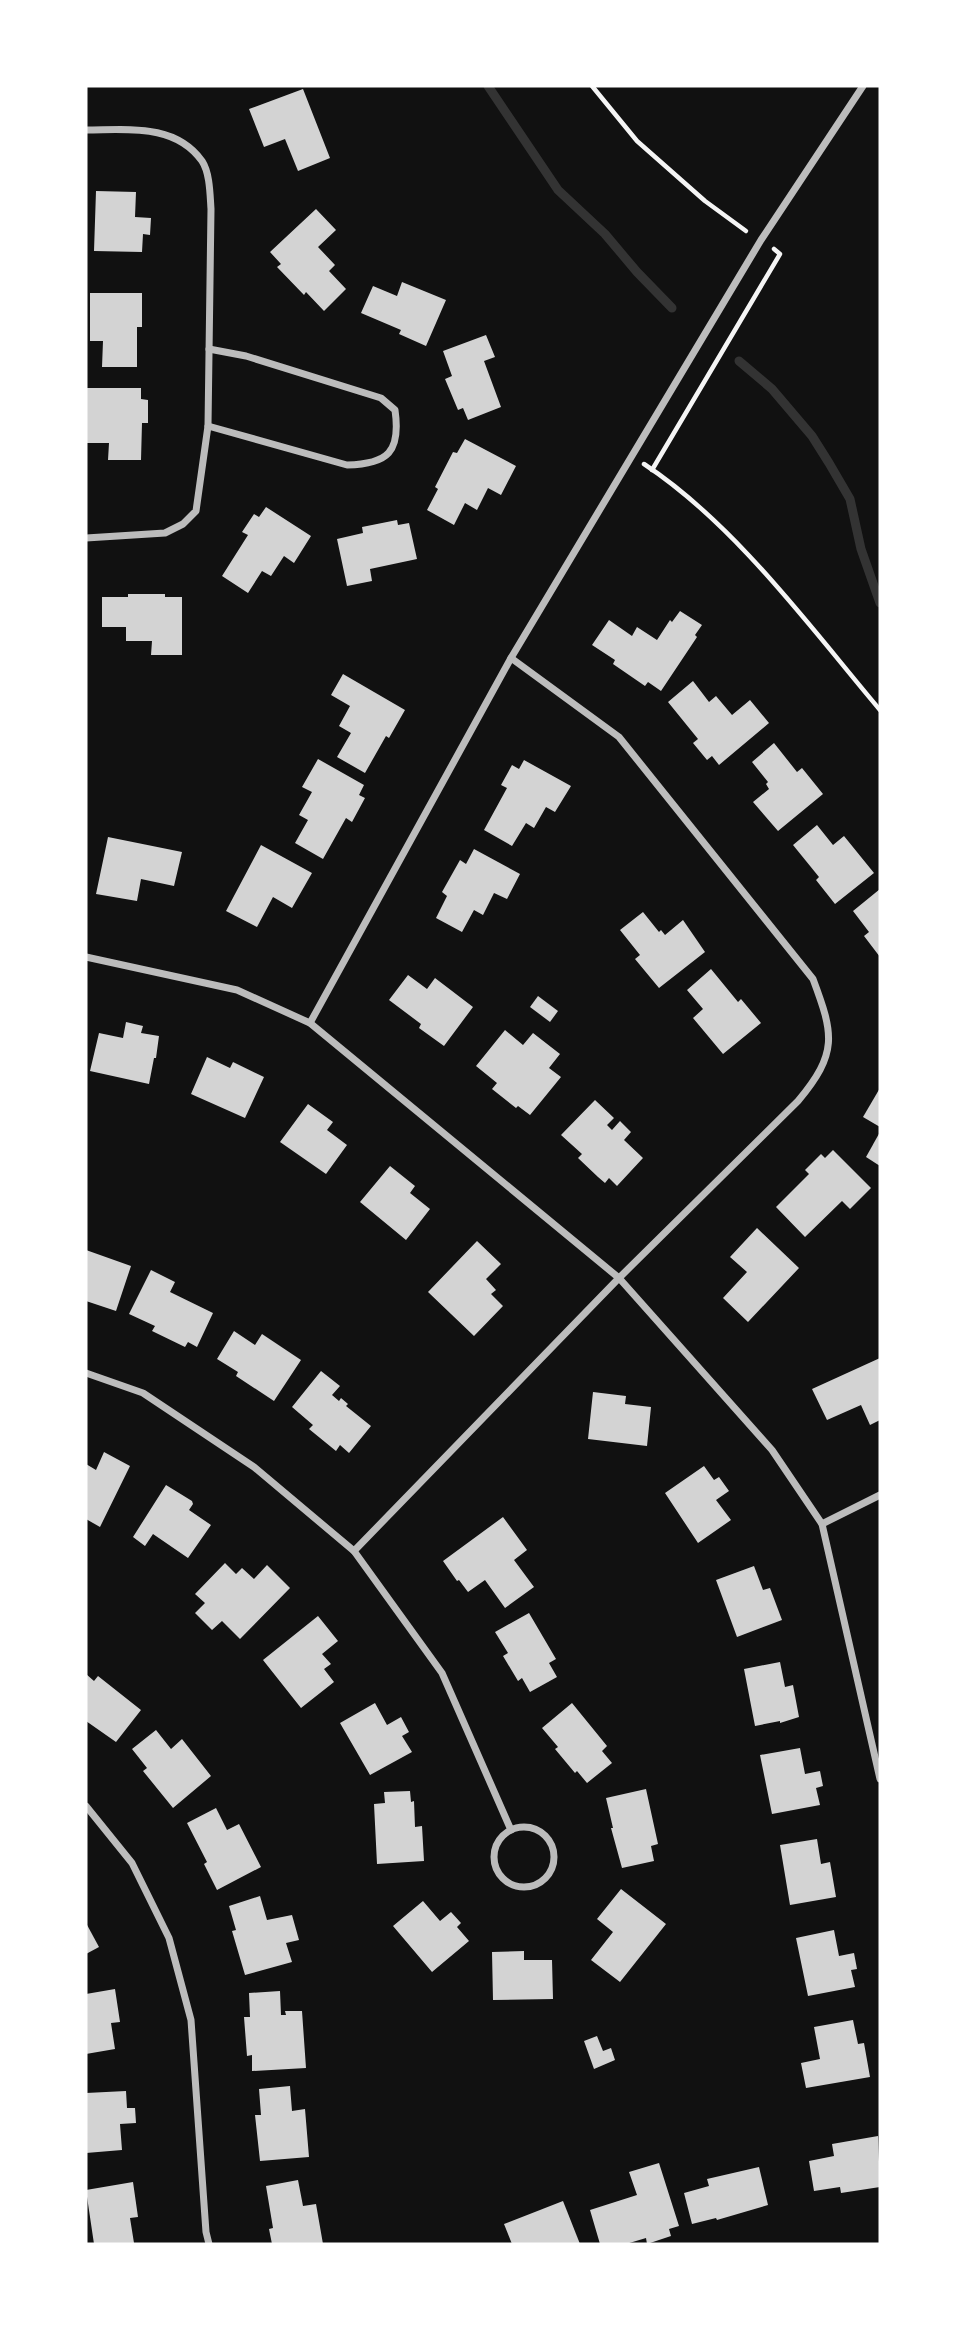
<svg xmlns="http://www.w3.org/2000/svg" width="966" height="2330" font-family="'Asap Condensed',sans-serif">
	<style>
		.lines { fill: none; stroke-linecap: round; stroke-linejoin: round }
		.stream { stroke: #333; stroke-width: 9 }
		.building { fill: #d3d3d3 }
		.path { stroke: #f5f5f5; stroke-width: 4.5 }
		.minor { stroke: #bcbcbc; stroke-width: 7 }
	</style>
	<rect width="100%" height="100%" fill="#111"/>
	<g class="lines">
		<g class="stream">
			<polyline points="488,86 558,190 605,234 637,272 672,308"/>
			<polyline points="739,361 772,389 812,436 829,463 850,499 861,549 880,603"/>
		</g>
	</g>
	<g class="building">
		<polygon points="303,89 330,158 298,171 285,139 264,147 249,109"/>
		<polygon points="96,191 136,192 135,217 151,218 150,235 143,234 142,252 94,251"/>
		<polygon points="316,209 336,230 318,247 335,265 329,271 346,289 324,311 306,292 304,295 277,267 281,264 270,252"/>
		<polygon points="402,282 446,300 426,346 399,334 401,330 361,313 373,286 397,296"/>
		<polygon points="90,293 142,293 142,327 137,327 137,367 102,367 103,341 90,341"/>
		<polygon points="486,335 495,357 484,361 501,407 468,420 463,408 458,410 445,379 452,376 443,351"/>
		<polygon points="86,388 141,388 141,399 148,400 148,423 142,423 141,460 108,460 109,443 86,443"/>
		<polygon points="465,439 516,466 501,495 488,488 477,510 465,503 454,525 427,510 438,489 435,487 453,452 457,453"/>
		<polygon points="266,507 311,536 294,563 284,556 271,576 262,571 248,593 222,576 248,535 242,532 254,514 259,517"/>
		<polygon points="397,520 398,525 409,523 417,559 370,569 372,581 347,586 337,539 363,533 362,527"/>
		<polygon points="128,594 165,594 165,597 182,597 182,655 151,655 152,641 126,641 126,627 102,627 102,597 128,597"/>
		<polygon points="680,611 702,625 695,635 697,637 661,691 648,682 645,686 613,664 615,660 592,645 609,620 632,636 637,627 657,640 670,620 672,622"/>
		<polygon points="343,674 405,710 389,738 386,736 365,773 337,757 351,733 339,726 350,706 331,695"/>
		<polygon points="693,681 709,702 716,696 732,715 750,700 769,723 719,765 712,756 707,760 693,743 698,739 668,702"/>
		<polygon points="774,743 797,772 802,768 823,794 778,831 753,802 769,789 766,784 768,782 752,762"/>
		<polygon points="318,759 364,785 359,795 365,798 352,822 346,818 323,859 295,843 308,820 299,815 312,792 302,787"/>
		<polygon points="524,760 571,786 555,812 546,807 534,828 526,823 512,846 484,830 507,788 501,785 512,765 519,769"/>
		<polygon points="817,825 833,845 844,836 874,873 835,904 816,880 819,877 793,845"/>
		<polygon points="108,837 182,852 174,886 141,879 137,901 96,894"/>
		<polygon points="261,845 312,873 292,908 273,897 257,927 226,911"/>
		<polygon points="474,849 520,874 507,899 494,893 483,915 474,910 462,932 436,918 447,896 442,892 460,860 466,864"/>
		<polygon points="880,889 880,957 864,936 869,932 853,911"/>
		<polygon points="643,912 659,932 661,930 665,935 683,920 705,952 659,988 635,959 640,955 620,930"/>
		<polygon points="711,969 738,1002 741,999 761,1023 723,1054 693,1018 703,1009 687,990"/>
		<polygon points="408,975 427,989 435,978 473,1007 444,1046 419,1028 421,1024 389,1000"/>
		<polygon points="538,996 558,1011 550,1022 530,1007"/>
		<polygon points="126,1022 143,1026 141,1033 159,1036 156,1058 154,1058 149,1084 90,1071 99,1033 123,1038"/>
		<polygon points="505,1030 523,1045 533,1033 560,1054 549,1068 561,1077 530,1115 518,1106 516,1108 492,1089 497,1083 476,1066"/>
		<polygon points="207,1057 230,1068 233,1062 264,1077 245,1118 191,1094"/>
		<polygon points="880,1088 880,1127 863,1117"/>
		<polygon points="595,1100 614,1118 607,1125 612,1130 620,1121 631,1132 624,1140 643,1158 617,1186 609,1178 605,1183 598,1177 578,1158 582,1154 561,1135"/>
		<polygon points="308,1104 333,1122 327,1130 347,1145 326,1174 280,1142"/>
		<polygon points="880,1132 880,1166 866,1157"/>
		<polygon points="833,1150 871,1188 850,1209 842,1201 805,1237 776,1207 809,1174 805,1170 821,1154 825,1158"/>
		<polygon points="390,1166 415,1186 410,1193 430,1209 406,1240 360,1202"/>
		<polygon points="757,1228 799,1268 748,1322 723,1298 747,1272 730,1257"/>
		<polygon points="477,1241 501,1264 486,1279 496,1290 491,1294 503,1306 474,1336 428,1292"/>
		<polygon points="86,1250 131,1266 116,1311 86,1301"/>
		<polygon points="151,1270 175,1282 170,1292 213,1313 197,1347 188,1342 185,1347 152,1331 155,1326 129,1314"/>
		<polygon points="234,1331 255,1345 262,1334 301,1360 274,1401 236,1376 238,1372 217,1359"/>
		<polygon points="880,1358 880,1420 870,1425 861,1405 827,1420 812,1389"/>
		<polygon points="321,1371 340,1386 332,1395 339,1401 341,1398 348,1404 346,1406 371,1426 349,1453 340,1445 336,1451 309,1429 313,1425 292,1407"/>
		<polygon points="593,1392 626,1396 625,1404 651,1407 647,1446 588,1439"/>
		<polygon points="104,1452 130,1466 100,1527 86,1519 86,1464 96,1470"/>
		<polygon points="704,1466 714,1480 719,1477 729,1491 716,1500 731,1520 698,1543 665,1493"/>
		<polygon points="166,1485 192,1501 193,1504 189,1510 211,1525 188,1558 153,1534 145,1546 133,1537"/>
		<polygon points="503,1517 527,1550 514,1560 534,1587 505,1608 485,1580 468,1592 459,1580 457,1581 443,1561"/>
		<polygon points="225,1563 236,1574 242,1568 254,1579 267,1565 290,1588 240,1639 222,1621 212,1630 195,1613 205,1603 195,1594"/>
		<polygon points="754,1566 763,1590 770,1588 782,1620 737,1637 716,1580"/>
		<polygon points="529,1613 556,1659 549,1663 557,1677 530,1692 522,1678 518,1681 503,1656 508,1653 495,1632"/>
		<polygon points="318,1616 338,1641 322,1654 331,1664 324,1669 334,1682 301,1708 263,1660"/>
		<polygon points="780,1662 785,1687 793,1685 799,1717 780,1723 780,1721 755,1726 744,1669"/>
		<polygon points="86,1674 94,1681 98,1676 141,1710 116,1742 86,1721"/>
		<polygon points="375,1703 387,1725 401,1717 409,1732 402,1736 412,1752 370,1775 340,1723"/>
		<polygon points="572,1703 607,1746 602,1751 612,1763 587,1783 577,1771 575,1773 555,1749 558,1747 542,1728"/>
		<polygon points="156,1730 171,1749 182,1739 211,1776 173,1808 143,1771 147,1768 132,1749"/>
		<polygon points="800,1748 805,1774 820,1771 823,1786 816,1788 820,1805 772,1814 760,1755"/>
		<polygon points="646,1789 658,1844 651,1846 654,1861 622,1868 611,1828 613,1828 606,1798"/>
		<polygon points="410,1791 411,1802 414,1801 415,1827 422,1826 424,1861 377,1864 374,1804 385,1803 384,1792"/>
		<polygon points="216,1808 227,1830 239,1824 261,1867 217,1890 204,1864 207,1862 187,1823"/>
		<polygon points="817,1839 821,1864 830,1862 836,1897 790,1905 780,1845"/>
		<polygon points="621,1889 666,1924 620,1982 591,1960 613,1932 597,1919"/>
		<polygon points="260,1896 267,1920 292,1915 299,1940 286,1943 292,1962 245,1975 232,1931 236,1930 229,1906"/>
		<polygon points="423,1901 440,1921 451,1912 461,1923 457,1927 469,1941 432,1972 393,1926"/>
		<polygon points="86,1923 99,1947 86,1954"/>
		<polygon points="834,1930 839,1956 854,1953 857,1969 851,1970 855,1987 808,1996 796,1938"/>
		<polygon points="524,1951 524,1960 552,1960 553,1999 493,2000 492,1952"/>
		<polygon points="115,1989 120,2022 111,2023 115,2049 86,2054 86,1994"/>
		<polygon points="280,1991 281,2015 286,2015 285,2011 302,2011 306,2068 252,2071 252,2055 247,2056 244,2017 250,2017 249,1993"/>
		<polygon points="853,2020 858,2044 864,2043 870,2077 806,2088 801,2063 820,2059 814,2027"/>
		<polygon points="597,2036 603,2051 611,2048 615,2060 594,2069 584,2041"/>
		<polygon points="290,2086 292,2111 305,2109 309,2157 260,2161 255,2115 261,2115 259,2089"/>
		<polygon points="126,2091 127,2108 135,2108 136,2123 120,2124 122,2150 86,2153 86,2093"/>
		<polygon points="878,2136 880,2187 841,2193 840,2187 814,2191 809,2161 834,2156 832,2144"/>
		<polygon points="659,2163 679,2226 669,2229 671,2236 647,2244 646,2238 626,2244 600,2244 590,2210 637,2195 629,2172"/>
		<polygon points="759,2167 768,2205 717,2220 716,2218 692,2224 684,2193 709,2186 707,2179"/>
		<polygon points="298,2180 303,2206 316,2204 323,2244 272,2244 269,2229 273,2228 266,2186"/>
		<polygon points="133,2182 138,2217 130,2218 134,2243 94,2244 86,2190"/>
		<polygon points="563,2201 580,2244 512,2244 504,2224"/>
	</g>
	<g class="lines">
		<g class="path">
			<polyline points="592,86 637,141 705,201 746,231"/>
			<path d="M644,464C735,524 810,627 880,710"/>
			<polyline points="652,470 780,254 774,249"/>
		</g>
		<g class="minor">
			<path d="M86,130C127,130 175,123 202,161C210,173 210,195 211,209L208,426L196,511L183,524L165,533L86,538"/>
			<path d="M208,426L347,465C388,464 401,452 395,410L381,398L246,356L209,349"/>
			<polyline points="86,957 237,990 310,1023 619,1278 772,1450 822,1524 880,1779"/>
			<polyline points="310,1023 511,658 761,240 863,86"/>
			<polyline points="86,1373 143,1393 254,1467 354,1551 442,1673 511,1830"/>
			<polyline points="822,1524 880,1495"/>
			<path d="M354,1551L619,1278L798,1101C838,1053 834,1035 813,979L619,737L511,658"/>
			<polyline points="86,1806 132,1863 169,1938 191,2020 206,2232 209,2244"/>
			<circle cx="524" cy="1857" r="30"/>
		</g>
	</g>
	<rect width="966" height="2330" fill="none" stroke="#ffffff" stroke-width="175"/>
</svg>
